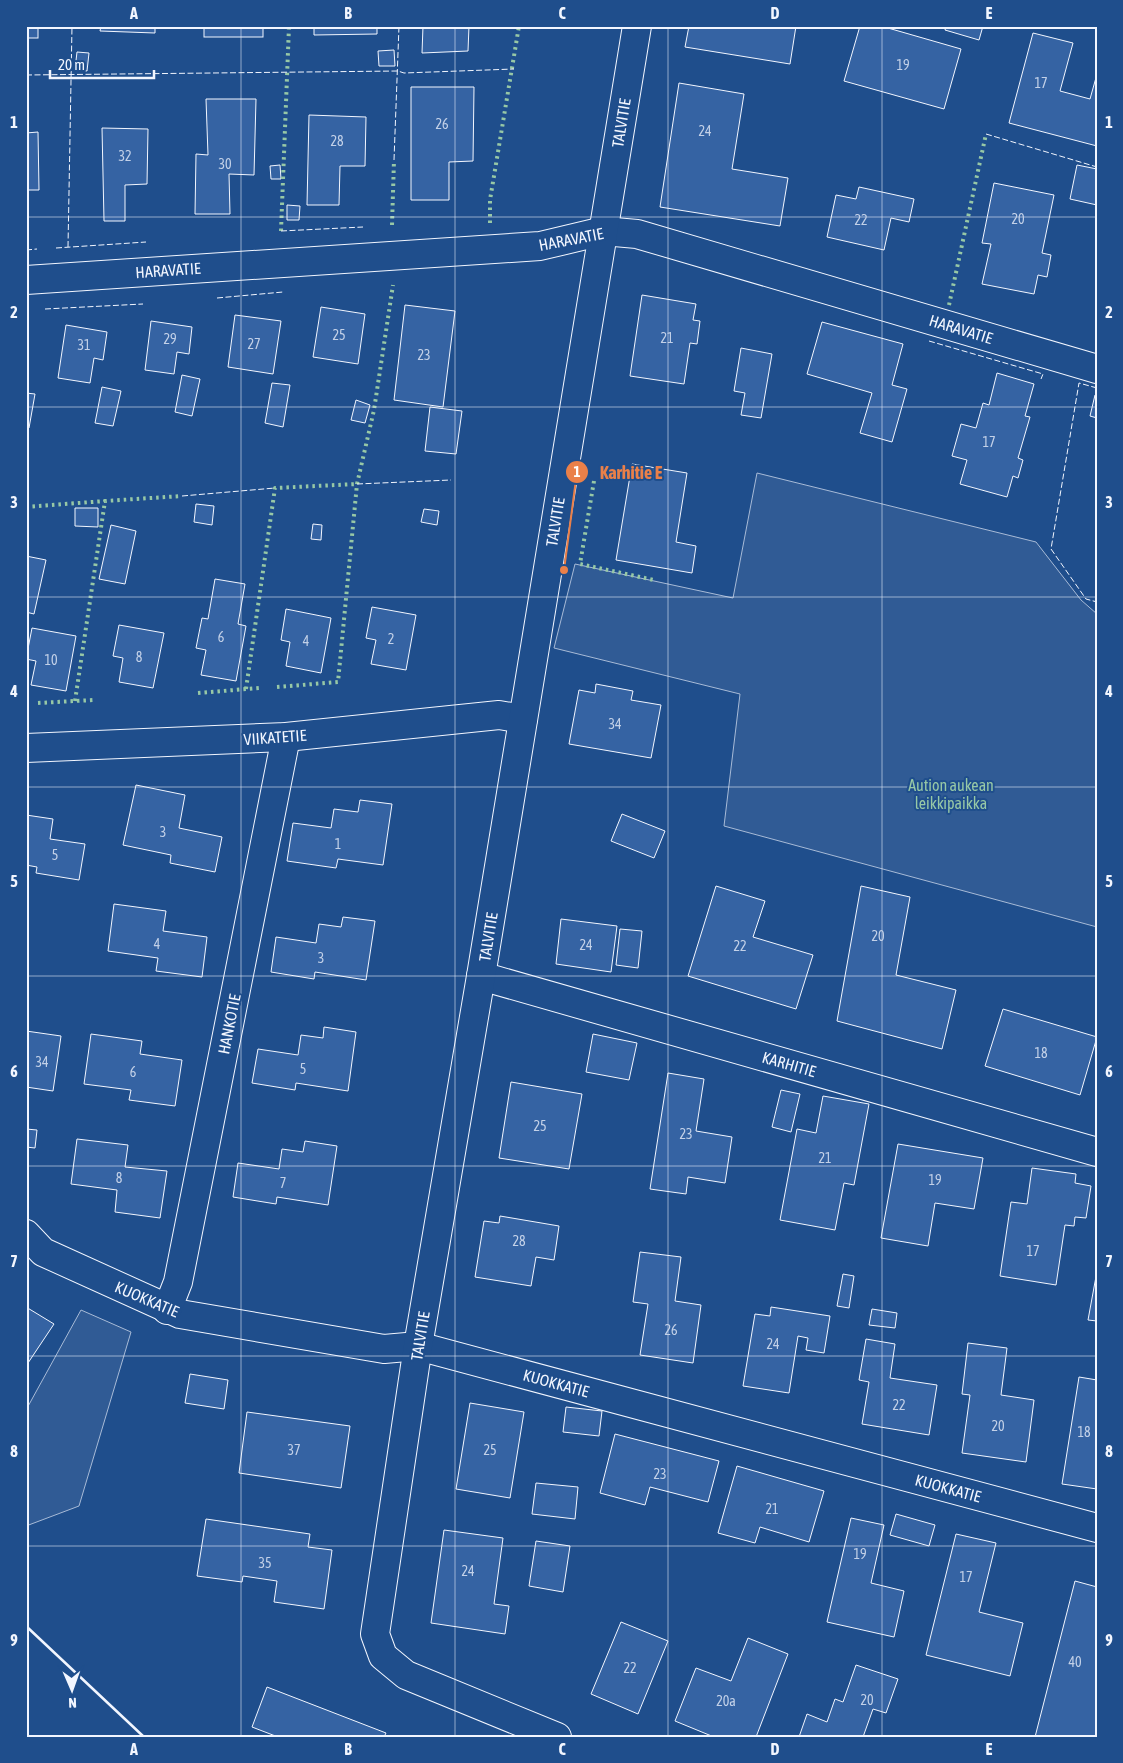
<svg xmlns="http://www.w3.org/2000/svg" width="1123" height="1763" font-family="'Asap Condensed',sans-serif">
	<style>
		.built { fill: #305b95; stroke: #a8bbd7 }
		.building { fill: #3563a3; stroke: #f2f6ff }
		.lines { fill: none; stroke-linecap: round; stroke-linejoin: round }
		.minor-casing { stroke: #f2f6ff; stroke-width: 30 }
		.minor { stroke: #1f4e8c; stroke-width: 28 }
		.hedge { stroke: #97c8a6; stroke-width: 4; stroke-dasharray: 2.5 4; stroke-linecap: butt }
		.fence { stroke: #f2f6ff; stroke-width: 1; stroke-dasharray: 6 2.5; stroke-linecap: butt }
		.wall { stroke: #f2f6ff; stroke-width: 2.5 }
		.grid { fill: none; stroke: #f2f6ff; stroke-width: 1; stroke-opacity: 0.55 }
		.labels { text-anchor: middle; stroke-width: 4; stroke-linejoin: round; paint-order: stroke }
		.number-label { font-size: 14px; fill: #c3d1e8 }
		.street-label { font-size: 16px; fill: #f2f6ff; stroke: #1f4e8c }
		.park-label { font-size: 16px; fill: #97c8a6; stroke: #1f4e8c }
		.leader { fill: none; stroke: #ea8049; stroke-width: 2 }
		.callout-dot { fill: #ea8049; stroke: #1f4e8c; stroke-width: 2 }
		.mark-label { font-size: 15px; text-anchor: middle; font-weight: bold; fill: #fff }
		.callout-label { font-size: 18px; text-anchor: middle; font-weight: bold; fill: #ea8049; stroke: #1f4e8c; stroke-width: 4; stroke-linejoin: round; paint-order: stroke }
		.neatline { fill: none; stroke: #f2f6ff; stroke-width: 2 }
		.grid-label { font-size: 16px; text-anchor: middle; font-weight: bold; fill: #f2f6ff }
	</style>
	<rect width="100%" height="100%" fill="#1f4e8c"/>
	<g class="built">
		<polygon points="757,473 1036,542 1081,600 1097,614 1097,927 724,826 740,694 554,648 575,564 733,598"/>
		<polygon points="81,1310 131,1332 79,1506 26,1526 26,1410"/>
	</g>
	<g class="building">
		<rect x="26" y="26" width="12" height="12"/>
		<polygon points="101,26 155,26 155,33 100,31"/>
		<rect x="204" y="26" width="59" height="11"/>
		<polygon points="314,26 377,26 377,34 314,35"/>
		<polygon points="423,26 469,26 468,51 422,53"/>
		<polygon points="689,26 796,26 790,64 685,47"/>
		<polygon points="860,26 881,26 961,49 944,109 844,81"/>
		<polygon points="946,26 983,26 979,40 945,30"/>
		<polygon points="1033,33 1073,43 1060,91 1090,99 1097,74 1097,146 1009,123"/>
		<polygon points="394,50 395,66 379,66 378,51"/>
		<polygon points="77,52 89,53 87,71 75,69"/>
		<polygon points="679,83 744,94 732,169 788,178 780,226 660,207"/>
		<polygon points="411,87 474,87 473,161 449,162 449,200 411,200"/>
		<polygon points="206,99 256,99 254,175 229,174 230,214 195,214 196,154 208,155"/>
		<polygon points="309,115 366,117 365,166 340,166 339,205 307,205"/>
		<polygon points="102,128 148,129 147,184 125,185 125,221 104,221"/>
		<polygon points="38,132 39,190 26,190 26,133"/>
		<polygon points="280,165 281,179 271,179 270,166"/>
		<polygon points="1077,165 1097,169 1097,205 1070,199"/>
		<polygon points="994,183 1054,195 1042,253 1051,255 1047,277 1038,275 1034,294 982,284 991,244 982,243"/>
		<polygon points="859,187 914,199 909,222 891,218 884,250 827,237 836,195 856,199"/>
		<polygon points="287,205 300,206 299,220 287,220"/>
		<polygon points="642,295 696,304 693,320 700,321 697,344 690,343 684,384 630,376"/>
		<polygon points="405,305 455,311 443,407 394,400"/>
		<polygon points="321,307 365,314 358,364 313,357"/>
		<polygon points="235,315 281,321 273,374 228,367"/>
		<polygon points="151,321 192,327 189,354 177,352 174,374 145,370"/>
		<polygon points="822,322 903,344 892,385 907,389 892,442 860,433 872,393 807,374"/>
		<polygon points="66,325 107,332 103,360 94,358 90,383 58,378"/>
		<polygon points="741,348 772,354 761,418 741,415 745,393 734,391"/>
		<polygon points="997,373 1034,384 1025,416 1030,417 1018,458 1023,460 1018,478 1013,476 1007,497 960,484 967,460 952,456 961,424 976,428 983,403 989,405"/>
		<polygon points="182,375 200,379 192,416 175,412"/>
		<polygon points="272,383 290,385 283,427 265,423"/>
		<polygon points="102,387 121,391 113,426 95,423"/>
		<polygon points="26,393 35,394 29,428 26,427"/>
		<polygon points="1095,395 1097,395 1097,418 1090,416"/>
		<polygon points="356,400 370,405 365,423 351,420"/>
		<polygon points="430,407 462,411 456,454 425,451"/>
		<polygon points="632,464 687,473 676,542 696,546 692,573 616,560"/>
		<polygon points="196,504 214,506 212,525 194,522"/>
		<polygon points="75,508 98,508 98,527 75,526"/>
		<polygon points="424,509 439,511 437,525 421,522"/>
		<polygon points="313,524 322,525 321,540 311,539"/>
		<polygon points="111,525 136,531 125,584 99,579"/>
		<polygon points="26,556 46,560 34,614 26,612"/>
		<polygon points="215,579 245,584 238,624 246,626 236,681 201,675 206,650 196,648 202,618 208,619"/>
		<polygon points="372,607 416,615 406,670 371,664 376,640 366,638"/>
		<polygon points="286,609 331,618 321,673 286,666 290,642 281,640"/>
		<polygon points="119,625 164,633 153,688 119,682 123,658 113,656"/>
		<polygon points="32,628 76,636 66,691 31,685 36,661 26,659"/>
		<polygon points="596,684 633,691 631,700 661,705 651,758 569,744 579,690 595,693"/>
		<polygon points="136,785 185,795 179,828 222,837 215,872 170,863 171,855 123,845"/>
		<polygon points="360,800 392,804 383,865 338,859 336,868 287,861 293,823 331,828 334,809 358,812"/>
		<polygon points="622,814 665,831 654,858 611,841"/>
		<polygon points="26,815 53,819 50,839 85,844 79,880 36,873 37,867 26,865"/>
		<polygon points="716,886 765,901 753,937 813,955 796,1009 688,976"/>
		<polygon points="861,886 910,897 896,975 956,990 942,1049 837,1021"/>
		<polygon points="114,904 166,911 163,931 207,937 202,977 156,971 158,958 108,951"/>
		<polygon points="343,917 375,921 366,980 315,972 314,979 271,972 276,937 316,943 319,924 341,927"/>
		<polygon points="561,919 617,926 611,972 556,964"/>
		<polygon points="620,929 642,931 638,968 616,965"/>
		<polygon points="1003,1009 1097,1037 1080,1095 985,1066"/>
		<polygon points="324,1027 356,1032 348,1091 296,1083 295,1090 252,1083 258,1049 298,1055 301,1035 323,1038"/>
		<polygon points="26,1031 61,1036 53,1091 26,1087"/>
		<polygon points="91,1034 142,1041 140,1054 182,1060 175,1106 129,1100 131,1090 84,1084"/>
		<polygon points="593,1034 637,1043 629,1080 586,1072"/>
		<polygon points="668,1073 704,1079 696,1131 732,1137 725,1183 688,1177 686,1194 650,1189"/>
		<polygon points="511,1082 582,1094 569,1169 499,1158"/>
		<polygon points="781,1090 800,1094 791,1132 772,1127"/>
		<polygon points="823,1096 869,1104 854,1185 844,1183 835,1230 780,1220 797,1129 816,1133"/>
		<polygon points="26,1129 37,1130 35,1148 26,1147"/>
		<polygon points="77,1139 128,1145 125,1167 167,1171 160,1218 115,1212 117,1190 71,1184"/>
		<polygon points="305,1141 337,1146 328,1205 277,1197 276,1204 233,1197 238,1163 279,1169 282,1149 303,1152"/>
		<polygon points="898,1144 983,1158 974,1209 935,1203 928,1246 881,1238"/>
		<polygon points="1032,1168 1076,1174 1075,1183 1091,1186 1086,1218 1075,1217 1074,1226 1065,1225 1056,1285 1000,1276 1011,1202 1027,1204"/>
		<polygon points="500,1216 559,1226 554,1260 536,1257 531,1286 475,1277 484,1221 499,1223"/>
		<polygon points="640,1252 681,1257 675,1301 701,1305 693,1363 640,1355 648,1304 633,1302"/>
		<polygon points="1097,1271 1097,1321 1088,1320"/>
		<polygon points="843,1274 854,1276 849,1308 837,1306"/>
		<polygon points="26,1307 54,1324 26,1366"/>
		<polygon points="771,1307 830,1316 824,1353 806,1350 808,1338 798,1336 789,1393 743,1386 755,1314 770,1316"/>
		<polygon points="872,1309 897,1313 895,1328 869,1325"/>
		<polygon points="866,1339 895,1344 890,1378 937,1385 929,1435 862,1424 869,1382 859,1380"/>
		<polygon points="968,1343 1007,1348 1001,1395 1034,1400 1026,1462 962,1453 970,1395 962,1394"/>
		<polygon points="190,1374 228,1380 224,1409 185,1403"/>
		<polygon points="1079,1377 1097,1380 1097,1489 1062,1484"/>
		<polygon points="470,1403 524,1412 510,1498 456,1489"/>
		<polygon points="566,1407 602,1411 599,1436 563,1432"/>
		<polygon points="247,1412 350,1426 341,1488 239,1473"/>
		<polygon points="615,1434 719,1461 708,1502 650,1487 645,1505 600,1493"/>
		<polygon points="737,1466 824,1491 809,1542 760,1527 755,1543 718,1533"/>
		<polygon points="536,1483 578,1487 575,1519 532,1514"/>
		<polygon points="896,1514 935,1525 929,1546 890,1535"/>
		<polygon points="851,1518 884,1525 871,1583 904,1591 894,1637 827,1622"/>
		<polygon points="206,1519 310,1534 308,1547 332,1550 324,1609 274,1602 277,1581 243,1576 242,1582 197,1576"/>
		<polygon points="444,1530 503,1538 494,1604 509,1606 505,1634 431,1623"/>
		<polygon points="956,1534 996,1543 979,1612 1023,1623 1010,1676 926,1655"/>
		<polygon points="536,1541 570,1546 563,1592 529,1586"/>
		<polygon points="1075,1581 1097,1587 1097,1737 1035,1737"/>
		<polygon points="621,1622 668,1641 638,1714 591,1694"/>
		<polygon points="748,1638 788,1654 756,1737 714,1737 675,1721 696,1668 731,1681"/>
		<polygon points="856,1665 898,1679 886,1713 873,1709 863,1737 799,1737 807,1714 827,1722 835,1699 843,1702"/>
		<polygon points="267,1687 386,1733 384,1737 278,1737 252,1727"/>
	</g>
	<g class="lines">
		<g class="minor-casing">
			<g id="minor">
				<polyline points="26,280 540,246 603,231 637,234 1097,369"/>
				<polyline points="26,748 286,737 499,715 523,719"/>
				<polyline points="481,976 1097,1152"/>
				<polyline points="26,1234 43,1252 180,1314 384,1349 418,1346 1097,1528"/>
				<polyline points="167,1310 178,1282 286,737"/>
				<polyline points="557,1737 406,1675 383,1656 375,1634 418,1346 481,976 637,26"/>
			</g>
		</g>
		<use href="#minor" class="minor"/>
		<g class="hedge">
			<polyline points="490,223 490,200 519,26"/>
			<polyline points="392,225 394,160"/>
			<polyline points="281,231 289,26"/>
			<polyline points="949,305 986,134"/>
			<polyline points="594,481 580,564 654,580"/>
			<polyline points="26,507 105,501"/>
			<polyline points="277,687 338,682 357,484 374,410 393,285"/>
			<polyline points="246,689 275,488 357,484"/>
			<polyline points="198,693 259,688"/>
			<polyline points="75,701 105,501 182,496"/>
			<polyline points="38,703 93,700"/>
		</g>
		<g class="fence">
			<polyline points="26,75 398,71 404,73 514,69"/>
			<polyline points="986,134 1097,167"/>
			<polyline points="394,160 399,26"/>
			<polyline points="281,231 363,227"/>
			<polyline points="68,247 72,26"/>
			<polyline points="56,248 146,242"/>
			<polyline points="26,250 37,249"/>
			<polyline points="217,298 283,292"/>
			<polyline points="45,309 143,304"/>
			<polyline points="929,341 1043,374 1041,379"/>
			<polyline points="1097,388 1079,383 1051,549 1086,599 1097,602"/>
			<polyline points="357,484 451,480"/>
			<polyline points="182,496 275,488"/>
		</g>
		<polyline class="wall" points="26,1626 144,1737"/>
	</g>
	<path class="grid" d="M241,26V1737M455,26V1737M668,26V1737M882,26V1737M26,217H1097M26,407H1097M26,597H1097M26,787H1097M26,976H1097M26,1166H1097M26,1356H1097M26,1546H1097"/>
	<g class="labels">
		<g class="number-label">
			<text x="903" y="70">19</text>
			<text x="1041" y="88">17</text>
			<text x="442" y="129">26</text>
			<text x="705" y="136">24</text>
			<text x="337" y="146">28</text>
			<text x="125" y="161">32</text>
			<text x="225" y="169">30</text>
			<text x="1018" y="224">20</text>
			<text x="861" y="225">22</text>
			<text x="339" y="340">25</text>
			<text x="667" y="343">21</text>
			<text x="170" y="344">29</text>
			<text x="254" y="349">27</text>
			<text x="84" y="350">31</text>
			<text x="424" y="360">23</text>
			<text x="989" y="447">17</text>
			<text x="221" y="642">6</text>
			<text x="391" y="644">2</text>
			<text x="306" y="646">4</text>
			<text x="139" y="662">8</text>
			<text x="51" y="665">10</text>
			<text x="615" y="729">34</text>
			<text x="163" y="837">3</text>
			<text x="338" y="849">1</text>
			<text x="55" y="860">5</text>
			<text x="878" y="941">20</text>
			<text x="157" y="949">4</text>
			<text x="586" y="950">24</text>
			<text x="740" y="951">22</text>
			<text x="321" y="963">3</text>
			<text x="1041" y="1058">18</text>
			<text x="42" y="1067">34</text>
			<text x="303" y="1074">5</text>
			<text x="133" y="1077">6</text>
			<text x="540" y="1131">25</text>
			<text x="686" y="1139">23</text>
			<text x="825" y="1163">21</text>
			<text x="119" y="1183">8</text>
			<text x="935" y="1185">19</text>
			<text x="283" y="1188">7</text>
			<text x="519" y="1246">28</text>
			<text x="1033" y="1256">17</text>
			<text x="671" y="1335">26</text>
			<text x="773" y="1349">24</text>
			<text x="899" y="1410">22</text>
			<text x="998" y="1431">20</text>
			<text x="1084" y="1437">18</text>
			<text x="294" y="1455">37</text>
			<text x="490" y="1455">25</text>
			<text x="660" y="1479">23</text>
			<text x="772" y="1514">21</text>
			<text x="860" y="1559">19</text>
			<text x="265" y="1568">35</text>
			<text x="468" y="1576">24</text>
			<text x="966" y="1582">17</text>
			<text x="1075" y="1667">40</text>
			<text x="630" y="1673">22</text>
			<text x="867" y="1705">20</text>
			<text x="726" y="1706">20a</text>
		</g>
		<g class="street-label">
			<text transform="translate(621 123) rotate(-81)" y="6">TALVITIE</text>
			<text transform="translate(571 239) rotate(-11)" y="6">HARAVATIE</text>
			<text transform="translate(168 270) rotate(-4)" y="6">HARAVATIE</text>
			<text transform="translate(961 329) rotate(17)" y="6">HARAVATIE</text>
			<text transform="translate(555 522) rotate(-81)" y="6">TALVITIE</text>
			<text transform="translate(275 737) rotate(-4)" y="6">VIIKATETIE</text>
			<text transform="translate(488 937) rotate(-81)" y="6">TALVITIE</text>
			<text transform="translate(229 1024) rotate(-79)" y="6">HANKOTIE</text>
			<text transform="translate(789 1064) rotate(16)" y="6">KARHITIE</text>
			<text transform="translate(147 1299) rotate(23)" y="6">KUOKKATIE</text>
			<text transform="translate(420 1336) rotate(-81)" y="6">TALVITIE</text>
			<text transform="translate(556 1383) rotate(15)" y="6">KUOKKATIE</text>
			<text transform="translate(948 1488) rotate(15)" y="6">KUOKKATIE</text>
		</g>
		<g class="park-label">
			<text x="951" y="791">Aution aukean<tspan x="951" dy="18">leikkipaikka</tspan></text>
		</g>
	</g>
	<path class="leader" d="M564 570L577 472"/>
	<g class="callout-dot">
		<circle cx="564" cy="570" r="5"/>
		<circle cx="577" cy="472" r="12"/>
	</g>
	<g class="mark-label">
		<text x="577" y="477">1</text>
	</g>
	<g class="callout-label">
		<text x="631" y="479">Karhitie E</text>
	</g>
	<rect width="1123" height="1763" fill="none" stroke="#1f4e8c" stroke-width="55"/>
	<g transform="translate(72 1690) rotate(178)" stroke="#1f4e8c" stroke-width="4" paint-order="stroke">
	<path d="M0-4L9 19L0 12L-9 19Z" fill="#f2f6ff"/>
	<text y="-8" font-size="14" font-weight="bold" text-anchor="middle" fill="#f2f6ff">N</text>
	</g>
	<path d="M50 70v8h104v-8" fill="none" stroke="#f2f6ff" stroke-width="2.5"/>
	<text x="58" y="70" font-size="15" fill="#f2f6ff" stroke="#1f4e8c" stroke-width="4" paint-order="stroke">20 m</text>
	<rect x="28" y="28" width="1068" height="1708" class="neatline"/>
	<g class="grid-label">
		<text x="134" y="19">A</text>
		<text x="348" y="19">B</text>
		<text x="562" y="19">C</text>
		<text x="775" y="19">D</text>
		<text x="989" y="19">E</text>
		<text x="14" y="128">1</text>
		<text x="1109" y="128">1</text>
		<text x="14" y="318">2</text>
		<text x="1109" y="318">2</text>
		<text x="14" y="508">3</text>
		<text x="1109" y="508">3</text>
		<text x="14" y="697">4</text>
		<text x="1109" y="697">4</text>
		<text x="14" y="887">5</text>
		<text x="1109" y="887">5</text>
		<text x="14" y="1077">6</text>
		<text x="1109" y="1077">6</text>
		<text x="14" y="1267">7</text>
		<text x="1109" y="1267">7</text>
		<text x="14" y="1457">8</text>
		<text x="1109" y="1457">8</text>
		<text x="14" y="1646">9</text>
		<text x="1109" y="1646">9</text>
		<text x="134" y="1755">A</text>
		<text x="348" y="1755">B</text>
		<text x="562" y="1755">C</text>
		<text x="775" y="1755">D</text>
		<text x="989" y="1755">E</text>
	</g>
</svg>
